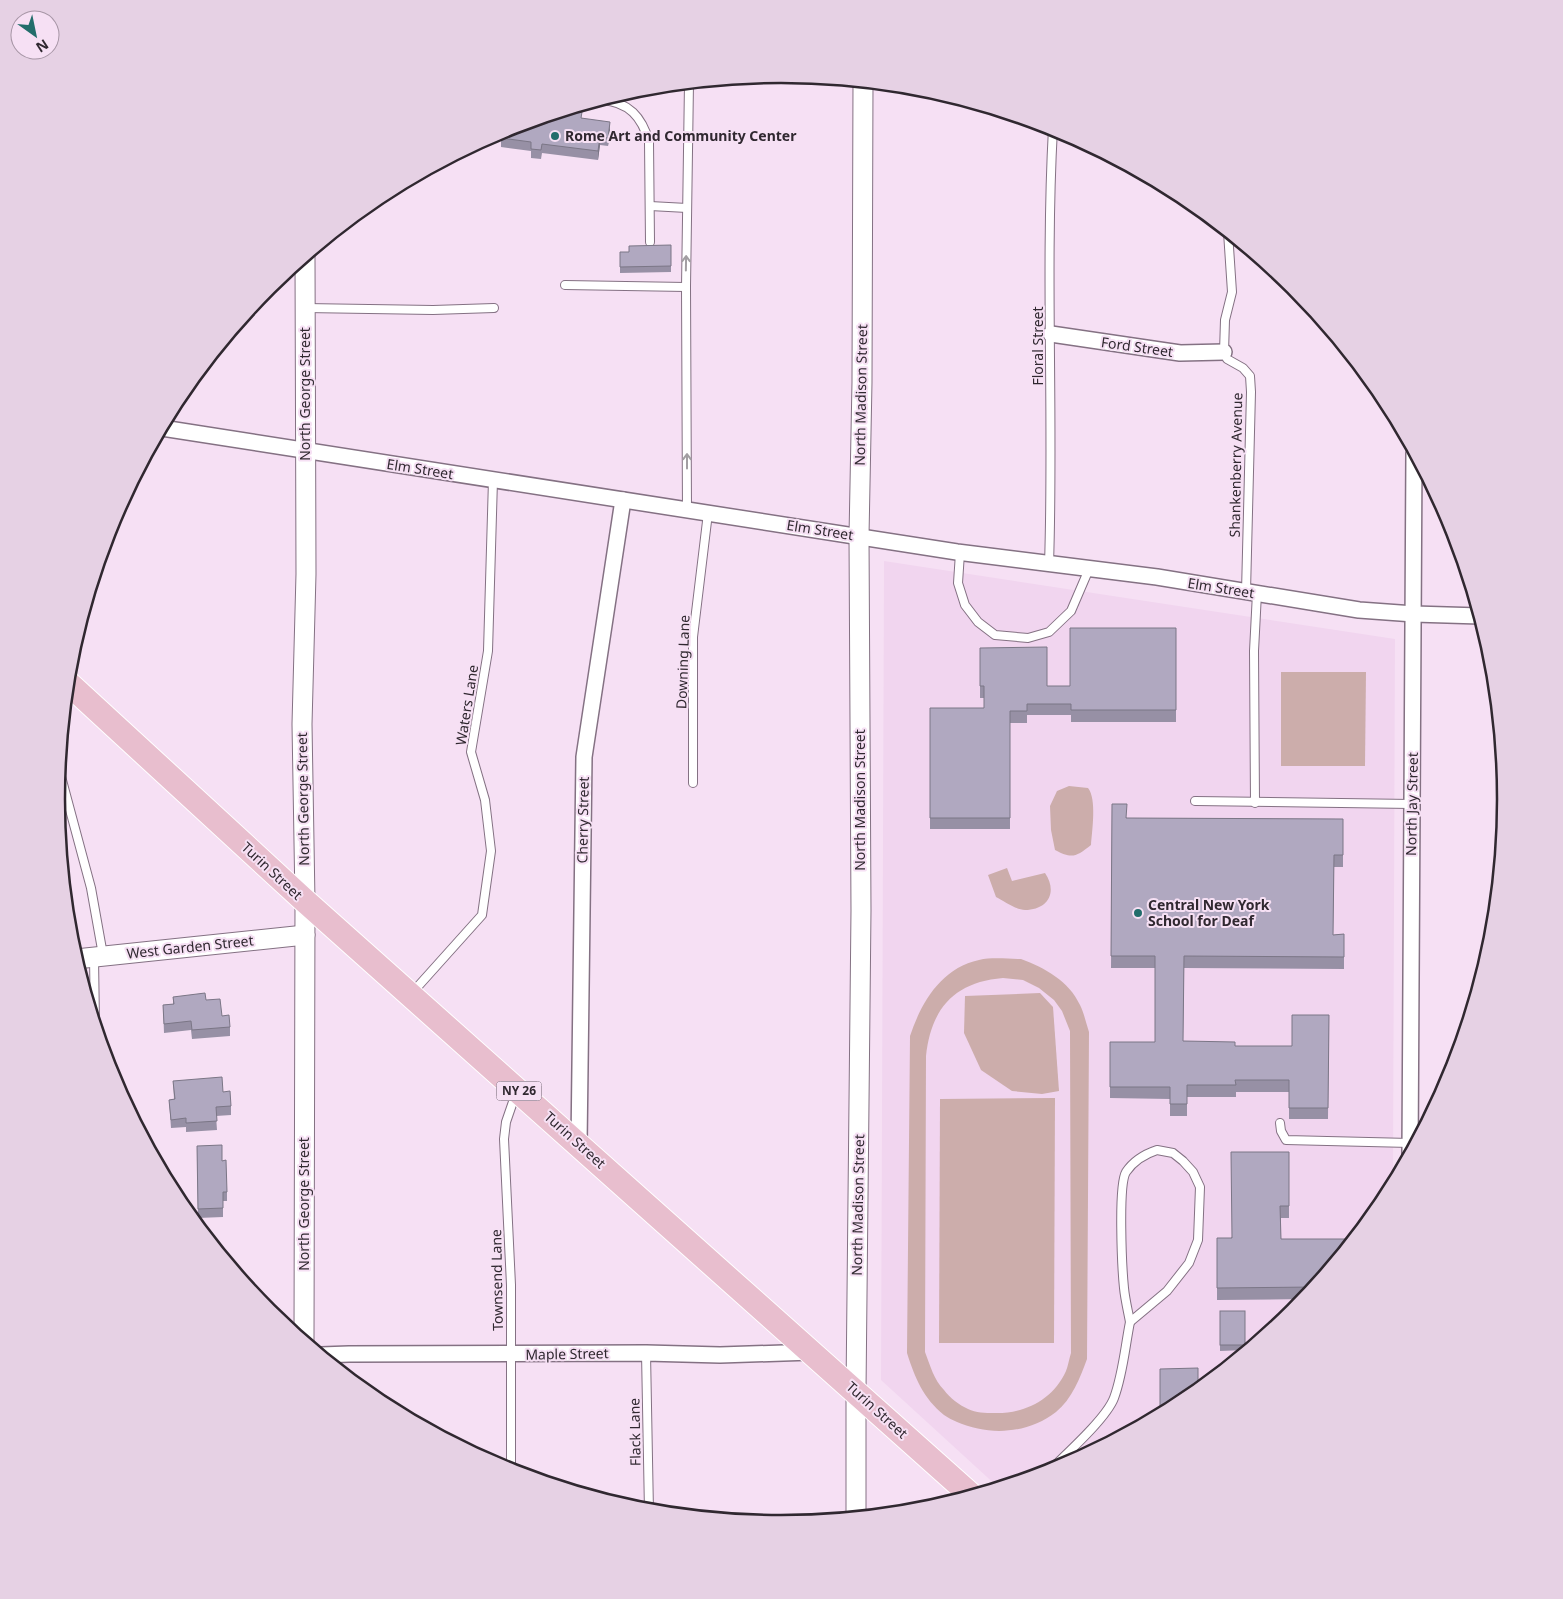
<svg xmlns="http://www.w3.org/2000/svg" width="1563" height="1599" font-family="'Noto Sans',sans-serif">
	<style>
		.built { fill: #f1d5ef }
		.green { fill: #ccadab; fill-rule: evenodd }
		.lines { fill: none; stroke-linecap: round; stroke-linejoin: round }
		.service-casing { stroke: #847183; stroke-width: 10 }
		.minor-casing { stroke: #847183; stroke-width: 18 }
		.tertiary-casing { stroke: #847183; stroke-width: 21 }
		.primary-casing { stroke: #fff; stroke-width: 26 }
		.service { stroke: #fff; stroke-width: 8 }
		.minor { stroke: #fff; stroke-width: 15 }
		.tertiary { stroke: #fff; stroke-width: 19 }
		.primary { stroke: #e8bece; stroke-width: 24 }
		.wall { fill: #9790a5 }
		.shaded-wall { fill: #7b7686 }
		.building { fill: #b0a8c0; stroke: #7b7686 }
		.oneway { stroke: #a29ea2 }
		.poi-dot { fill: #226d6b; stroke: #f6e0f4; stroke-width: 2 }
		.labels { text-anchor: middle; stroke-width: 4; stroke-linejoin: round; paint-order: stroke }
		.shield { fill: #f6e0f4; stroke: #6b5f6b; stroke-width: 1 }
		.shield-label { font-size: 12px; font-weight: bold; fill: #302830 }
		.poi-label { font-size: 14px; font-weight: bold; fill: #302830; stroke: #f6e0f4; text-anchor: start }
		.street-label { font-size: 14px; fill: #302830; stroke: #f6e0f4 }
		.rim { fill: none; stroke: #302830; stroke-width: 2.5 }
	</style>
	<rect width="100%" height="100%" fill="#f6e0f4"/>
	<polygon class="built" points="884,561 1395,639 1393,1187 1384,1203 1294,1313 1184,1403 1059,1470 999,1488 881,1380"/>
	<g class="green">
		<polygon points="1281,672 1366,672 1365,766 1281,766"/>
		<path d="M1069,786L1088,788C1097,799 1092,831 1091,845C1076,857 1072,859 1055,850L1051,830L1050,806L1057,791Z"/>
		<path d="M1007,868L1012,881L1045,873C1058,892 1048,910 1025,910C1016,910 1004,901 996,897L988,875Z"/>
		<path d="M1021,959C1045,968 1069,981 1080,1005C1084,1013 1086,1023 1089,1032L1087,1359C1080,1378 1072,1399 1056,1412C1028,1434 989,1436 957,1422C953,1420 948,1418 944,1415C923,1398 915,1378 907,1353L910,1036C921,1003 941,968 979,960C992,957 1008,959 1021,959ZM1003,978L1023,980L1039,988L1054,1000L1062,1011L1070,1031L1071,1353C1069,1359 1068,1366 1066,1371C1053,1400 1024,1414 994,1413C985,1413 976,1413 968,1409C959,1405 950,1398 944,1390C934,1380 930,1365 925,1352L926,1056C931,1009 954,982 1003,978Z"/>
		<polygon points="1040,993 1053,1007 1059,1091 1042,1094 1012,1091 981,1070 964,1033 965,996"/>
		<polygon points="1055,1098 1054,1343 939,1343 940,1099"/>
	</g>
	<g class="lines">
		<g class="service-casing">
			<g id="service">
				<path d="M602,100C629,102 642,117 649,142L650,242"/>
				<polyline points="650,206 687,208"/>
				<polyline points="1228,232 1232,292 1225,320 1224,352 1227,359 1243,368 1250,376 1251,392 1246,592"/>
				<polyline points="565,285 686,287"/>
				<polyline points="305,308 433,310 494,308"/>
				<polyline points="687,510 686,287 689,83"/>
				<polyline points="960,553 958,583 965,605 978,622 995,635 1028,638 1049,632 1071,611 1089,569"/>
				<path d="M1049,564C1054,419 1045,273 1053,128"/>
				<polyline points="59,769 91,888 103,955"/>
				<polyline points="693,783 693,637 708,513"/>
				<polyline points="1195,801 1412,804"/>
				<polyline points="1255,803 1254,651 1257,593"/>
				<polyline points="94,958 95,1023"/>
				<polyline points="412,993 482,915 491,851 485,800 471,752 488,651 493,480"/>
				<polyline points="1280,1123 1281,1131 1286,1140 1410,1143"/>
				<path d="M1157,1150L1173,1153L1183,1161L1193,1172L1200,1187L1198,1240L1189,1263L1167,1291L1130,1322C1128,1311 1125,1299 1124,1288C1122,1268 1118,1185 1126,1172C1134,1160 1145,1154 1157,1150Z"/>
				<polyline points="646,1353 649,1512"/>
				<polyline points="511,1472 511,1285 504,1139 506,1122 516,1093"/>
				<path d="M1047,1473C1064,1456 1106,1419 1114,1398C1123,1374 1125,1347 1130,1322"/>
			</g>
		</g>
		<g class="minor-casing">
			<g id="minor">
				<polyline points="1051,334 1180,353 1224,352"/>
				<polyline points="162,428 957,552 1157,577 1359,610 1414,614 1480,616"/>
				<polyline points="579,1144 584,757 623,500"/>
				<polyline points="1410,1155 1414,453"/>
				<polyline points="321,1355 349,1354 646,1353 720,1355 812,1352"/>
			</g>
		</g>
		<g class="tertiary-casing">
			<g id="tertiary">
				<polyline points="76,959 305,935"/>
				<polyline points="304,1341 305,901 302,724 306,574 305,257"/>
				<polyline points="856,1517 856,1391 861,910 859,536 862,382 863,82"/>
			</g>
		</g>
		<g class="primary-casing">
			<polyline id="primary" points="68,683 305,901 972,1496"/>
		</g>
		<use href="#service" class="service"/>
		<use href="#minor" class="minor"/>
		<use href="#tertiary" class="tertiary"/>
		<use href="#primary" class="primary"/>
	</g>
	<g class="wall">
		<polygon points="582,118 610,131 608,146 600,145 598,160 542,153 541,159 531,158 531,151 501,147 501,138"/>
		<polygon points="671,245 671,272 620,273 620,252 629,252"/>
		<polygon points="1176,628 1176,722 1071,722 1071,715 1027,715 1027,723 1010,723 1010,829 930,829 930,708 984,708 984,698 980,698 980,648 1047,686 1070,686"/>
		<polygon points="1112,804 1127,818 1343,819 1343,867 1334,867 1333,935 1344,934 1344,969 1184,968 1183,1041 1235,1046 1292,1046 1329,1015 1328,1119 1289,1119 1289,1092 1236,1092 1236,1097 1187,1097 1187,1116 1170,1116 1170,1099 1110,1098 1110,1042 1155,1042 1155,968 1111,968"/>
		<polygon points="173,997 206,1000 222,1016 230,1027 230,1036 192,1039 191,1030 164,1033 163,1005 173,1004"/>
		<polygon points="173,1081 223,1092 231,1106 231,1115 216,1116 217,1130 186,1132 186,1127 171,1128 169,1100 174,1099"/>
		<polygon points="197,1146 222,1161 227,1192 227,1201 223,1201 223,1217 198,1218"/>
		<polygon points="1289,1152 1289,1218 1281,1218 1281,1239 1345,1251 1305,1299 1217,1300 1217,1238 1231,1238"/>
		<polygon points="1220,1311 1245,1311 1245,1350 1220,1351"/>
		<polygon points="1160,1369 1198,1391 1184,1403 1180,1403"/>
	</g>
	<g class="shaded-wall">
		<polygon points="610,122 610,131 608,146 608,138"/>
		<polygon points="600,136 600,145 598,160 598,151"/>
	</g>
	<g class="building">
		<polygon points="567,110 582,112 581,118 610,122 608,138 600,136 598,151 542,144 541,150 531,149 531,142 501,138 502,131 504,129"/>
		<polygon points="671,245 671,266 620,267 620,252 629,252 629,246"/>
		<polygon points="1070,628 1176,628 1176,710 1071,710 1071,704 1027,704 1027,711 1010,711 1010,818 930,818 930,708 984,708 984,686 980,686 980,648 1047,647 1047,686 1070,686"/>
		<polygon points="1112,804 1127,804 1126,818 1343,819 1343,855 1334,855 1333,935 1344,934 1344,957 1184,956 1183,1041 1235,1042 1235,1046 1292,1046 1292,1015 1329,1015 1328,1108 1289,1108 1289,1080 1235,1080 1236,1085 1187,1085 1187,1104 1170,1104 1170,1087 1110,1087 1110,1042 1155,1042 1155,956 1111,956"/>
		<polygon points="205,993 206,1000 220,999 222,1016 229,1015 230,1027 192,1030 191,1021 164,1024 163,1005 174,1004 173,997"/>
		<polygon points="222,1077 223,1092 230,1091 231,1106 216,1107 217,1121 186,1123 186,1118 171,1120 169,1100 175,1099 173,1081"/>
		<polygon points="222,1145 222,1161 226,1160 227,1192 223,1192 223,1208 198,1209 197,1146"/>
		<polygon points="1231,1152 1289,1152 1289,1206 1280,1206 1281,1239 1345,1239 1345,1251 1315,1287 1217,1288 1217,1238 1232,1238"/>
		<rect x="1220" y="1311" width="25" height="34"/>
		<polygon points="1198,1368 1198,1391 1195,1394 1180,1395 1180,1405 1160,1415 1160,1369"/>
	</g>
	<defs><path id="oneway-shaft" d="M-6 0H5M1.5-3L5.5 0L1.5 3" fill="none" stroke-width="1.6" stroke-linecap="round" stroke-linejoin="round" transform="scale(1.25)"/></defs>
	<g class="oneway">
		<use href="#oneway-shaft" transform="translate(686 263) rotate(-89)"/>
		<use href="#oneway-shaft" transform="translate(687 461) rotate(-90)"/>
	</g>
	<g class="poi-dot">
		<circle cx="555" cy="136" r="5"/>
		<circle cx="1138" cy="913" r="5"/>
	</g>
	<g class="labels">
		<rect class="shield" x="496.5" y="1081.5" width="45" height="19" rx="4"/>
		<g class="shield-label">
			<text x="519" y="1095">NY 26</text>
		</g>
		<g class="poi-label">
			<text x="565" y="141">Rome Art and Community Center</text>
			<text x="1148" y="910">Central New York<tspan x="1148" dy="16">School for Deaf</tspan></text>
		</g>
		<g class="street-label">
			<text transform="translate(1038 346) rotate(-90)" y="5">Floral Street</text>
			<text transform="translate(1137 347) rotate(8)" y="5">Ford Street</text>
			<text transform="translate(305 394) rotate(-90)" y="5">North George Street</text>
			<text transform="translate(861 395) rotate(-89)" y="5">North Madison Street</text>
			<text transform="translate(1236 465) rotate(-89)" y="5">Shankenberry Avenue</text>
			<text transform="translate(420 469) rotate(9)" y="5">Elm Street</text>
			<text transform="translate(820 530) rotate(9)" y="5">Elm Street</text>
			<text transform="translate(1221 588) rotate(9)" y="5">Elm Street</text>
			<text transform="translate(683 662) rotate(-88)" y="5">Downing Lane</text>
			<text transform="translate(467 705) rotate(-81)" y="5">Waters Lane</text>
			<text transform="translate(303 799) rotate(-91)" y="5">North George Street</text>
			<text transform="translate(860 800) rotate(-90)" y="5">North Madison Street</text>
			<text transform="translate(1412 804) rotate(-89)" y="5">North Jay Street</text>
			<text transform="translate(583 820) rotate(-89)" y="5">Cherry Street</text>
			<text transform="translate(272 871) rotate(43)" y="5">Turin Street</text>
			<text transform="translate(190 947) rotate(-6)" y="5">West Garden Street</text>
			<text transform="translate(575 1140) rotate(42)" y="5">Turin Street</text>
			<text transform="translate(304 1204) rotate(-90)" y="5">North George Street</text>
			<text transform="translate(858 1205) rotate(-89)" y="5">North Madison Street</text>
			<text transform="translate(497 1280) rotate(-91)" y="5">Townsend Lane</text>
			<text transform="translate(567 1354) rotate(-1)" y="5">Maple Street</text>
			<text transform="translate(877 1410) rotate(42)" y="5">Turin Street</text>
			<text transform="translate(635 1432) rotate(-91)" y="5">Flack Lane</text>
		</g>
	</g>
	<path d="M0 0H1563V1599H0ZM65 799a716 716 0 1 1 1432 0a716 716 0 1 1-1432 0Z" fill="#e6d1e4" fill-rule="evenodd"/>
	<path class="rim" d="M65 799a716 716 0 1 1 1432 0a716 716 0 1 1-1432 0Z"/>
	<g transform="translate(35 35) rotate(147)"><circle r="24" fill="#f6e0f4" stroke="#a796a6"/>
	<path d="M0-4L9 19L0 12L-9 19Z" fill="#226d6b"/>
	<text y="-8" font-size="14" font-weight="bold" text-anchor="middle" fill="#302830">N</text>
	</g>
</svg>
